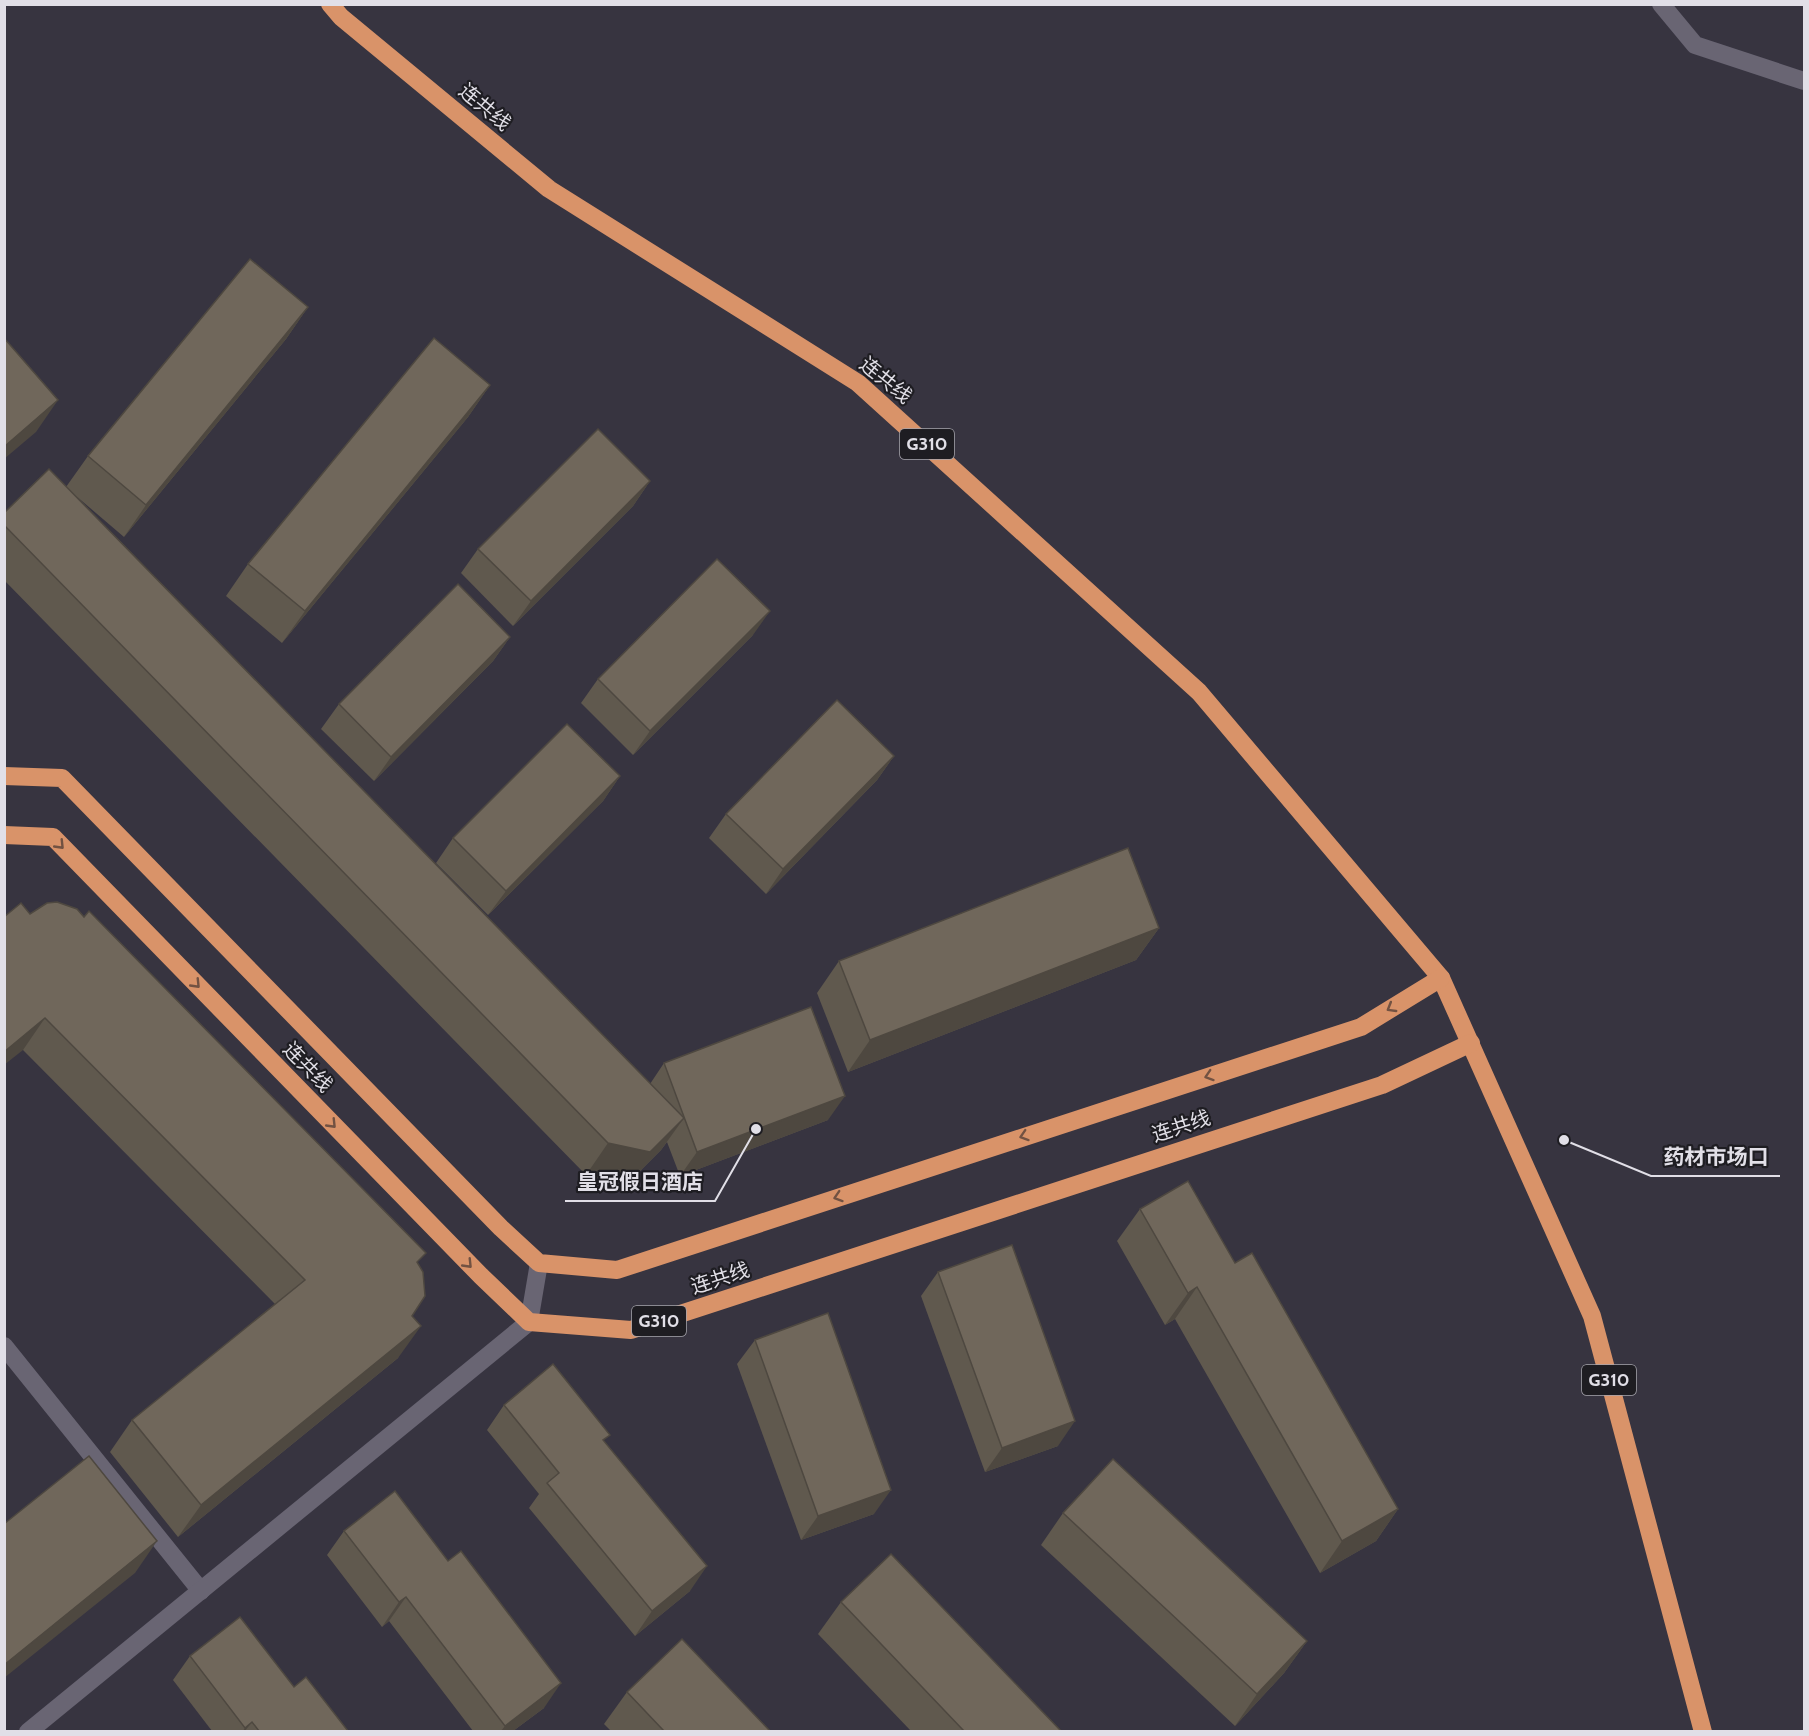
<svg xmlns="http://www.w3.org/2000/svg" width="1809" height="1736" font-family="Cabin,'Noto Sans SC',sans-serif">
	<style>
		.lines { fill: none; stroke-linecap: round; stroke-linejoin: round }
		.minor { stroke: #696573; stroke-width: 18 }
		.highway { stroke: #d99369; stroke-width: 18 }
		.wall { fill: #60594e }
		.shaded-wall { fill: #4e4840 }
		.building { fill: #70675b; stroke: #4e4840; stroke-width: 1.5 }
		.oneway { stroke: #725242 }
		.labels { text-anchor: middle; stroke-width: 4.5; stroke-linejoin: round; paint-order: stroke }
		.shield { fill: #1e1d22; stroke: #a6a5ac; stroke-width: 1.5 }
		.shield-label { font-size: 18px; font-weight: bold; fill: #e1dfe7 }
		.street-label { font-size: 20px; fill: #e1dfe7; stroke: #1e1d22 }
		.leader { fill: none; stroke: #e1dfe7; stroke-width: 2 }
		.callout-dot { fill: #e1dfe7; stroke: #1e1d22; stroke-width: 2 }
		.callout-label { font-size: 21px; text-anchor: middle; font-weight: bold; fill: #e1dfe7; stroke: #1e1d22; stroke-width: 4.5; stroke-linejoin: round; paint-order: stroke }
	</style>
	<rect width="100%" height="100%" fill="#373440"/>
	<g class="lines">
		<g class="minor">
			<polyline points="1661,4 1695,45 1804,81"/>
			<polyline points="4,1346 201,1591"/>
			<polyline points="28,1732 529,1322 539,1263"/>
		</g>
		<g class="highway">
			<polyline points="330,4 341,17 549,189 858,383 1199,692 1441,978 1592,1316 1703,1732"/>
			<polyline points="4,776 62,778 501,1228 539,1263 617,1270 1361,1027 1441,978"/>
			<polyline points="4,835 53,837 481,1276 529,1322 631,1330 1382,1085 1471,1043"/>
		</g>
	</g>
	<g class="wall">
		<polygon points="308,307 286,339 124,537 76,496 650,1084 664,1063 828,1120 680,1176 667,1142 661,1150 627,1184 586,1175 4,580 4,513 66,487 88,456"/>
		<polygon points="490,385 468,417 282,643 226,596 248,564"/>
		<polygon points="650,481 633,506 513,626 461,573 478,549"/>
		<polygon points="753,635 633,755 581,703 598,679"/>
		<polygon points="510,637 493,661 374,781 321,729 339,704"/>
		<polygon points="894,756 877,780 766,894 709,838 726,814"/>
		<polygon points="620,776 603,801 488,915 436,863 453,838"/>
		<polygon points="30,914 418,1264 412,1316 398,1358 178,1537 110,1452 132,1420 275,1304 23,1050"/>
		<polygon points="1159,928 1136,960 848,1072 817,993 839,961"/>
		<polygon points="1140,1209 1235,1263 1398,1509 1376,1541 1320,1573 1175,1319 1165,1325 1117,1241"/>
		<polygon points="938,1272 1058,1446 985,1472 921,1296"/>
		<polygon points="755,1340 874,1514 801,1540 737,1364"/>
		<polygon points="504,1405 605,1442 690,1591 635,1636 529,1508 539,1494 487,1430"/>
		<polygon points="1063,1513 1307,1641 1284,1673 1235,1726 1041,1545"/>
		<polygon points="344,1531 544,1708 513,1731 473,1731 389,1621 382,1627 327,1555"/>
		<polygon points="841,1602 1061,1731 911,1731 818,1634"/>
		<polygon points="190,1656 294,1687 348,1731 212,1731 173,1680"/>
		<polygon points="627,1692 770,1731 611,1731 604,1724"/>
	</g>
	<g class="shaded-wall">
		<polygon points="308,307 286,339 124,537 146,505"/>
		<polygon points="490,385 468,417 282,643 305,611"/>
		<polygon points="58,400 36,432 4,459 4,447"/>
		<polygon points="650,481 633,506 513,626 531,601"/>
		<polygon points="770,611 753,635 633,755 650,731"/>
		<polygon points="510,637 493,661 374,781 391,757"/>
		<polygon points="894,756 877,780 766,894 783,869"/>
		<polygon points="620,776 603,801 488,915 506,891"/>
		<polygon points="1159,928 1136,960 848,1072 870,1040"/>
		<polygon points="45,1018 23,1050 4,1065 4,1052"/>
		<polygon points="845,1096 828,1120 680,1176 697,1152"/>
		<polygon points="684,1118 661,1150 627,1184 586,1175 608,1143"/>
		<polygon points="1197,1287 1175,1319 1165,1325 1188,1293"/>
		<polygon points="421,1326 398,1358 178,1537 201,1505"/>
		<polygon points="1075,1421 1058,1446 985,1472 1002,1448"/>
		<polygon points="891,1490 874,1514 801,1540 818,1516"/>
		<polygon points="1398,1509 1376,1541 1320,1573 1342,1541"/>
		<polygon points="157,1541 135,1573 4,1678 4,1665"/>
		<polygon points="707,1566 690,1591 635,1636 652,1611"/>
		<polygon points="406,1597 389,1621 382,1627 399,1602"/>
		<polygon points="1307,1641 1284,1673 1235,1726 1257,1694"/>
		<polygon points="561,1683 544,1708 513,1731 501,1731 505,1726"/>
		<polygon points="252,1722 245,1731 243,1731 245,1728"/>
	</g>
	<g class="building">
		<polygon points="250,259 308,307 146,505 88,456"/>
		<polygon points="4,338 58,400 5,446 4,446"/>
		<polygon points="434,338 490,385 305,611 248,564"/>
		<polygon points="598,429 650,481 531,601 478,549"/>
		<polygon points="49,469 684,1118 650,1152 608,1143 4,525 4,513"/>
		<polygon points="717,559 770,611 650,731 598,679"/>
		<polygon points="458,584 510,637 391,757 339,704"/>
		<polygon points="837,700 894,756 783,869 726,814"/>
		<polygon points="567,724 620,776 506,891 453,838"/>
		<polygon points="1128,848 1159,928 870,1040 839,961"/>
		<polygon points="57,902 77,909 84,917 89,911 426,1253 417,1262 423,1272 425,1296 412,1316 421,1326 201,1505 132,1420 305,1280 45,1018 4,1052 4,917 21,903 30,914 47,903"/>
		<polygon points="811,1007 845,1096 697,1152 664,1063"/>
		<polygon points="1188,1181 1235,1263 1252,1253 1398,1509 1342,1541 1197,1287 1188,1293 1140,1209"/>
		<polygon points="1012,1245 1075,1421 1002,1448 938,1272"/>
		<polygon points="828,1313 891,1490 818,1516 755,1340"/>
		<polygon points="553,1364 610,1435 603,1440 707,1566 652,1611 547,1483 559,1473 504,1405"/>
		<polygon points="89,1456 157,1541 4,1665 4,1524"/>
		<polygon points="1113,1459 1307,1641 1257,1694 1063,1513"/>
		<polygon points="395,1491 448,1561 461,1551 561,1683 505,1726 406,1597 399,1602 344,1531"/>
		<polygon points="891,1554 1061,1731 964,1731 841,1602"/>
		<polygon points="240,1617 294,1687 306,1677 348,1731 259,1731 252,1722 245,1728 190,1656"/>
		<polygon points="682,1639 770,1731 664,1731 627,1692"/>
	</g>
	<defs><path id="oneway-chevron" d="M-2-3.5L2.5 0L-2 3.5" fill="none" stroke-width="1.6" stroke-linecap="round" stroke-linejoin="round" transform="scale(1.5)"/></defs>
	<g class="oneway">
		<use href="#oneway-chevron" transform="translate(60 845) rotate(46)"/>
		<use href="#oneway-chevron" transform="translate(196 984) rotate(46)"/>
		<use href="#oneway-chevron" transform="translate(1391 1008) rotate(149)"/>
		<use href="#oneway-chevron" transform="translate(1209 1076) rotate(162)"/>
		<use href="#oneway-chevron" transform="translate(332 1124) rotate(46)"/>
		<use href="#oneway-chevron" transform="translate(1024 1136) rotate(162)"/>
		<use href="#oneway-chevron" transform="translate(838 1197) rotate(162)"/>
		<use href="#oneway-chevron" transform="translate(468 1264) rotate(46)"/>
	</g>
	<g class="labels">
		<g class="shield">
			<rect x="900" y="429" width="54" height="30" rx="4.5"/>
			<rect x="632" y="1306" width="54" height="30" rx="4.5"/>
			<rect x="1582" y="1365" width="54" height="30" rx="4.5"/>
		</g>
		<g class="shield-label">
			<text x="927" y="450">G310</text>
			<text x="659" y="1327">G310</text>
			<text x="1609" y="1386">G310</text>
		</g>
		<g class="street-label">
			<text transform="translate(485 107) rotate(40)" y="7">连共线</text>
			<text transform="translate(886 380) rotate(39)" y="7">连共线</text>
			<text transform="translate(308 1067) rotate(46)" y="7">连共线</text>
			<text transform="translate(1181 1126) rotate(-18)" y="7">连共线</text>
			<text transform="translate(720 1278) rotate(-18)" y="7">连共线</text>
		</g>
	</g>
	<path class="leader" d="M1564 1140L1651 1176H1780M756 1129L715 1201H565"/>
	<g class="callout-dot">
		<circle cx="1564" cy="1140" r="6"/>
		<circle cx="756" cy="1129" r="6"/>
	</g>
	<g class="callout-label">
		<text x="1716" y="1164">药材市场口</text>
		<text x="640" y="1189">皇冠假日酒店</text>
	</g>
	<rect width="1809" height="1736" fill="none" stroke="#e1dfe7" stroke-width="12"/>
</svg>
